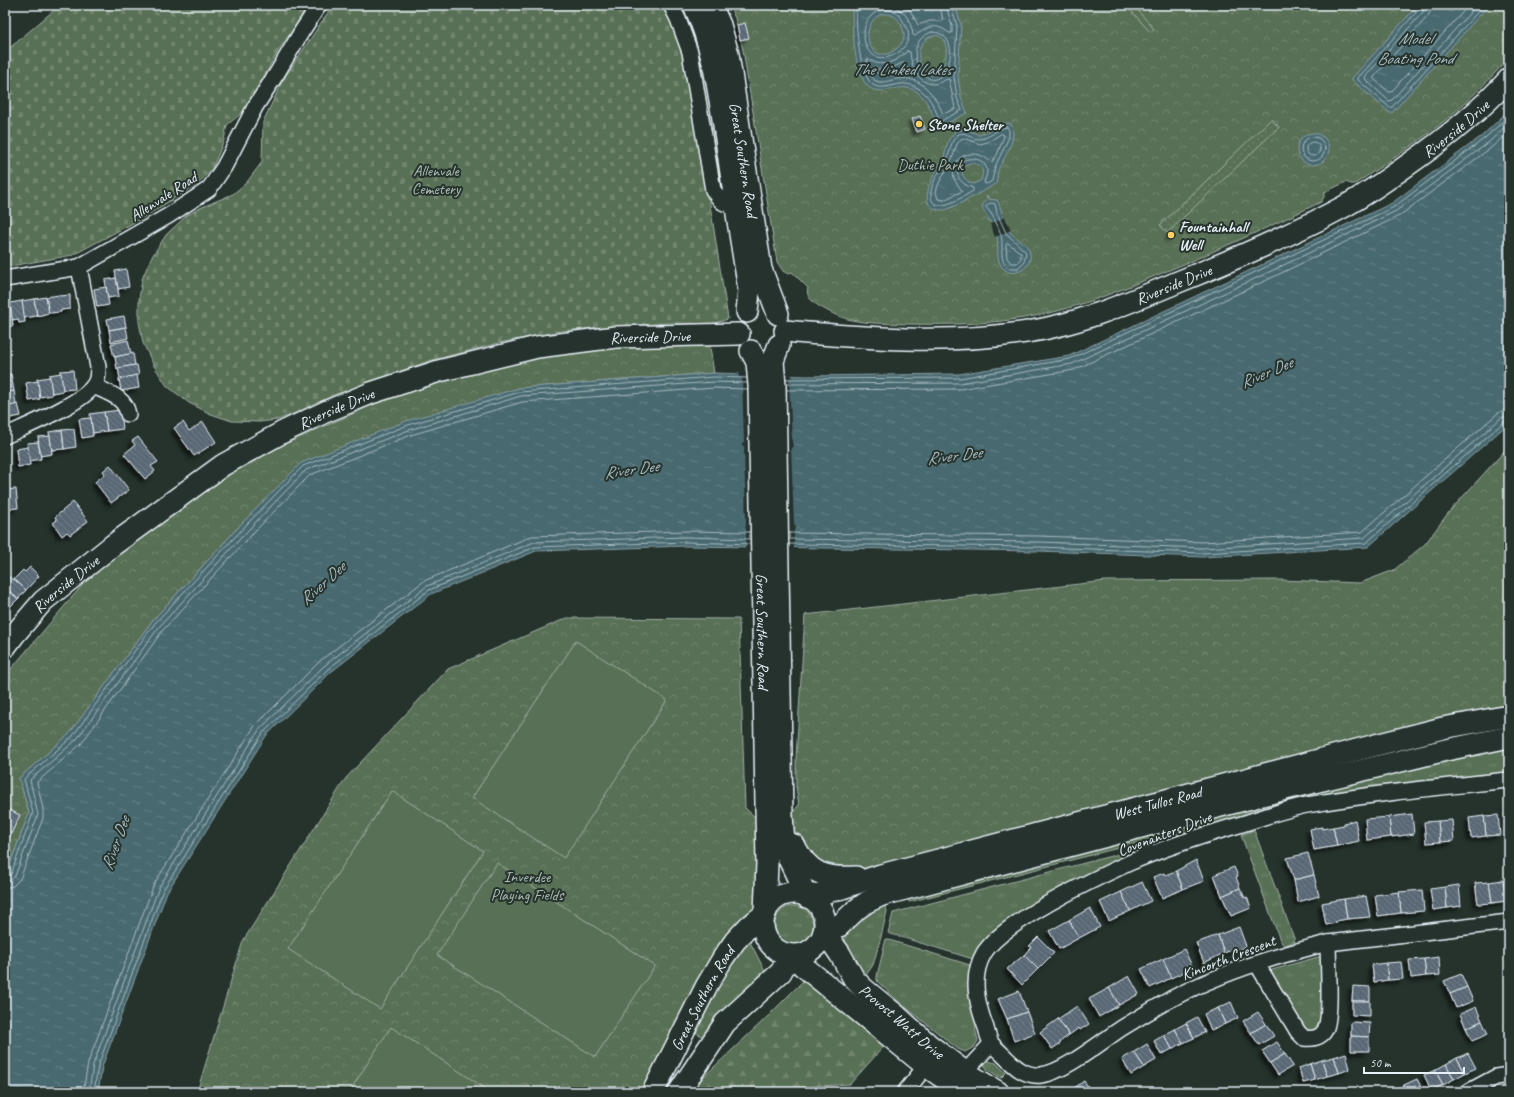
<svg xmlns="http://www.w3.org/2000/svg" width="1514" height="1097" font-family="Caveat,sans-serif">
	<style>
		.grass { fill: url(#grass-tufts); stroke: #a0b0a6 }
		.forest { fill: url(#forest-firs); stroke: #a0b0a6 }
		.cemetery { fill: url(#cemetery-stones); stroke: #a0b0a6 }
		.park { fill: url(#park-crowns); stroke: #a0b0a6 }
		.garden { fill: url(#garden-dots); stroke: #a0b0a6 }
		.pitch { fill: #597055; stroke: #a0b0a6 }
		.water { fill: url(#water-ripples); stroke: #899fa6; fill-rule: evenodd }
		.pier { fill: #26332d }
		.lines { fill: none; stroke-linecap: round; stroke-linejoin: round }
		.shore { stroke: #a8bbc2; stroke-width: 1 }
		.building { fill: url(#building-back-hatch); stroke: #e8f1f8; filter: url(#shadow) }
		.street-casing { stroke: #e8f1f8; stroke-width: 18 }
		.secondary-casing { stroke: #e8f1f8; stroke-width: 24 }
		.street { stroke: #26332d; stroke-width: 15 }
		.secondary { stroke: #26332d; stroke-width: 21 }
		.poi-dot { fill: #ffd166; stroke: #26332d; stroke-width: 1.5 }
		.labels { text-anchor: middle; stroke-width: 4; stroke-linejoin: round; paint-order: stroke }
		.poi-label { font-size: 16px; font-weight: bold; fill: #e8f1f8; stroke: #26332d; text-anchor: start }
		.street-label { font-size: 16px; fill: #e8f1f8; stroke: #26332d }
		.park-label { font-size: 16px; fill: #afbdb7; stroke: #26332d }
		.water-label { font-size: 17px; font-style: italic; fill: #a8bbc2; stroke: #26332d }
	</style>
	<defs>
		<pattern id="grass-tufts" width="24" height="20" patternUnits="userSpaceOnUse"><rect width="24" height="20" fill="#597055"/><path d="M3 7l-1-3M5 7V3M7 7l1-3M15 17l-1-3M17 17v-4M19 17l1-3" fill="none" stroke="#71856e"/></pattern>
		<pattern id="forest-firs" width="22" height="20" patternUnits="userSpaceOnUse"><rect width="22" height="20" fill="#597055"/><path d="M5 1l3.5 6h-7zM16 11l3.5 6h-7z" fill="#71856e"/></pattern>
		<pattern id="cemetery-stones" width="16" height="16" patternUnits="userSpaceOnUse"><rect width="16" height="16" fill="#597055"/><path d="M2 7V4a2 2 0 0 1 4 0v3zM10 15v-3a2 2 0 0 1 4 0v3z" fill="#71856e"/></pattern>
		<pattern id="park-crowns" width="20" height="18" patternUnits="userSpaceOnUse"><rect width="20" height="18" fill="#597055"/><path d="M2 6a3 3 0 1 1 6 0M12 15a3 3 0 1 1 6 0" fill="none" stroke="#71856e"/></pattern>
		<pattern id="garden-dots" width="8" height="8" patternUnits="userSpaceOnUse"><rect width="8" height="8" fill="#597055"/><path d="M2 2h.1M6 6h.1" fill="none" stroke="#71856e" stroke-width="1.8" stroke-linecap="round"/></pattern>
		<pattern id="water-ripples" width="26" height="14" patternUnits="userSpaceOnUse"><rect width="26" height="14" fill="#496970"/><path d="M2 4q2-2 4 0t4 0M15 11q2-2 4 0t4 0" fill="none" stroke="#637f85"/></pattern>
		<pattern id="building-back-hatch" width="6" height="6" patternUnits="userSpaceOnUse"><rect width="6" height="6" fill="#5a6875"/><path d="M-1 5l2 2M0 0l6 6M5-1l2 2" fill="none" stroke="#727e89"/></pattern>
		<filter id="shadow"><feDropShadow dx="-3.5" dy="3.5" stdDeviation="2" flood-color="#0009"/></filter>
	</defs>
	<rect width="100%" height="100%" fill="#26332d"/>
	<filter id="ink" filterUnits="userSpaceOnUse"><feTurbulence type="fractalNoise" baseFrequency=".025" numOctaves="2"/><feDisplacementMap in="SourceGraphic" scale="8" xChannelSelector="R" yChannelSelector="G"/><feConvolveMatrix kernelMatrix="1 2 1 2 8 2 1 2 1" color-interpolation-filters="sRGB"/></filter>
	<g filter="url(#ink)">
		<g class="grass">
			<polygon points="1509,744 1509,775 1258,813 1256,806"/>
			<polygon points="1253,806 1256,814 1180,838 1167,836 1126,846 909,902 908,897"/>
			<polygon points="1254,830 1295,941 1284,946 1280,940 1241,835"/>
			<polygon points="1161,843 1002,925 984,941 973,959 888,933 893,913"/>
			<polygon points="884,902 887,911 881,937 873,965 864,978 845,946 845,936 849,927"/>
			<circle cx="794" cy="925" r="19"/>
			<polygon points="886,939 970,965 970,1002 978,1027 975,1028 978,1041 974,1047 965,1052 958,1049 898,1001 877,981 877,976"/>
			<polygon points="749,940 767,975 705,1038 692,1030 730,960"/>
			<polygon points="1318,957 1320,957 1323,964 1323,1022 1318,1031 1309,1031 1303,1026 1270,972 1272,970"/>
			<polygon points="988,1061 996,1063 1006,1073 1001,1078 987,1069 984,1065"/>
		</g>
		<polygon class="forest" points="803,981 886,1044 850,1084 791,1088 784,1092 691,1092 697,1083 763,1021"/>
		<g class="cemetery">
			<polygon points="60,5 309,5 279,50 243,112 227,125 224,140 213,167 199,183 144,217 73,255 5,267 5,52"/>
			<polygon points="333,5 664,5 686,52 728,319 712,324 670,323 593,328 561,331 499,343 429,361 334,395 300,411 278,420 259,422 232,421 211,414 189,403 167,386 154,366 143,343 139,322 139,299 142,279 151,258 166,235 186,216 200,208 233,194 247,182 262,162 263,122 283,80"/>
		</g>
		<g class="park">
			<path d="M729,5H1509V58C1487,82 1464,106 1438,126C1412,147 1383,165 1355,184H1351L1346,182L1325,192L1324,197L1321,202C1267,228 1212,253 1155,276C1118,291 1080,307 1040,315C997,324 952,325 908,324C881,323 852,325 828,311C820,307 804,299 808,288L792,272L788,274L783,271L777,262L743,50L735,18Z"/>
			<polygon points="709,341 714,373 519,388 244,521 152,621 69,735 19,778 29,813 5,877 5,676 90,576 235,466 404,391 547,354"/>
			<polygon points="1509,446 1509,716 807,897 783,824 799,805 796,787 796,758 805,615 1106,581 1281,580 1360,583 1394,570 1425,544 1449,512"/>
			<polygon points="567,618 739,619 745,808 767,828 765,913 735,941 653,1092 197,1092 243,941 346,778 448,669"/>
		</g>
		<polygon class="garden" points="1271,119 1279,127 1167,233 1160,225"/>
		<g class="pitch">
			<polygon points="1126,5 1133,5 1154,29 1150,32"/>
			<polygon points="576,641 667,700 564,858 472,798"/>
			<polygon points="392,791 483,851 380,1009 288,949"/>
			<polygon points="497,863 655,966 595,1057 437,955"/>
			<polygon points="391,1027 491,1092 349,1092"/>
		</g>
		<g class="water">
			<path d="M852,5H955L961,25L958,76L961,97L967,113L937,128C932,110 922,84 899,88C890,89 883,92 874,90C853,84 852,23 852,5ZM882,14C886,14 890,14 894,16C900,20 907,33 903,41C900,46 895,51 890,53C865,62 860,22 882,14ZM932,36C934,36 937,35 939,36C955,42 942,93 924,69C915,58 918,41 932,36Z"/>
			<polygon points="1418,5 1489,5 1392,113 1390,113 1352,80 1352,78"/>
			<polygon points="1509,110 1509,423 1368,547 1203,557 1038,551 686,546 536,551 431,594 331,672 266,736 167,892 102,1067 98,1092 5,1092 5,877 29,813 19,778 69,734 152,621 244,521 301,463 406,421 519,388 714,373 806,376 959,374 1069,356 1392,203 1483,135"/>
			<path d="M1008,123L1011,124C1018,138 1005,156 999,168C997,174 997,179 996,184C987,189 952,209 944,210C910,211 937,169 944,157C945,153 946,149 947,145C948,139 952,136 955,132L952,126L954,125L957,131L966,129L979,135C990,132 997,124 1008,123ZM970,163C981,164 986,170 980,181L973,184C962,180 956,167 970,163Z"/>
			<circle cx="1313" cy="149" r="16"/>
			<path d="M987,195L989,199L997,200C1002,208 1003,222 1009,231C1015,239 1028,242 1030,253C1033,270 1009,281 1000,264C996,256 999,246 997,237C995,226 986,217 982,207L984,203L988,200L986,196Z"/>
		</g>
		<g class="pier">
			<polygon points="1005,217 1011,230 995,237 990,224"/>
			<polygon points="739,372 791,373 792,377 789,378 792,442 793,447 791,448 794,524 795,525 796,528 794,530 794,550 746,549 746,529 745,528 746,525 744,447 742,446 742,444 744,443 742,377 739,377"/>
		</g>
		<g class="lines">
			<g class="shore">
				<path d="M856,5C856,22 858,75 873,85C881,90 891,85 900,84C921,82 934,102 939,120L941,121L962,110L957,98L954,76L957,26L951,5"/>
				<path d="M888,5C904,7 911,21 913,35L915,36C928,27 935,22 949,33H952V26L946,5"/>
				<polyline points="904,5 911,12 918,25 930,21 943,21 940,5"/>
				<polyline points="1420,5 1419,9 1358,78 1358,80 1390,108 1392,107 1484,5"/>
				<polyline points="1425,5 1423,12 1365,77 1366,80 1389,101 1392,100 1477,5"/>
				<polyline points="1431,5 1431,10 1428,16 1374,77 1374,79 1389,92 1391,92 1469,5"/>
				<path d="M880,10C890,9 899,12 903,21C906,26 910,33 908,39C903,57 874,67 866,46C861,32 865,16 880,10Z"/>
				<path d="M932,32C970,33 941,106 920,69C911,55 915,37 932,32Z"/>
				<path d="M907,51L910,52C911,66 918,84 934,84C940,84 944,79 949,79L955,108V109L943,114C935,95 921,75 897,79C891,80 882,84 876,81C870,78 868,67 867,61V59C871,60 873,62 876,63C889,66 899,59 907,51Z"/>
				<polygon points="903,63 905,64 908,70 907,73 883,76 879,75 876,72 878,69 889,69"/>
				<path d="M1007,127L1009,130V137L995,167L992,181L987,184L984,183C985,179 987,175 987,171C986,159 973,157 964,160C951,171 959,184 973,188V191C963,197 929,219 931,192C932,180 942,169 947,159C951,151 950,139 959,134C966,131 972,139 979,139C990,139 997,128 1007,127Z"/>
				<path d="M1001,134H1003L1004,136L997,155L992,162C988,161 986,157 982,156C966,149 950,160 954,178C955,183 960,187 962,191L944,200L938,199L936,192L938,185L952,159L957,144L961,139L964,138L980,144L988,142Z"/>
				<circle cx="1313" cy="149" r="12"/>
				<circle cx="1313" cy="149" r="7"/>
				<path d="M992,203L995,204L997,213L1006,233L1026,252L1024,262L1018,268H1008C998,260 1004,246 1001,235C998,225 993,215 986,207L987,205Z"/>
				<polygon points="1008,243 1021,253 1021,258 1017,263 1011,263 1007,258 1006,245"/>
				<polyline points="786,379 960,378 1070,359 1394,207 1485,138 1509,116"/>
				<polyline points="786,384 960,383 1072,364 1265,274 1396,211 1488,143 1509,123"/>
				<polyline points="787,390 960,389 1074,370 1267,280 1399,216 1492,147 1509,131"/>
				<polyline points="789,533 1038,536 1203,542 1362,532 1498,413 1504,410 1509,409"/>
				<polyline points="789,539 1038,542 1203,548 1364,538 1501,418 1509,415"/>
				<polyline points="789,544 1038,547 1203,553 1366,543 1505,421 1509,420"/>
				<polyline points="5,876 8,876 11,874 33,813 24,779 72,737 155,623 247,524 303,466 408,425 520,392 714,377 747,378"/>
				<polyline points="5,882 11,880 15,876 38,815 30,780 76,740 159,627 251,527 306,470 409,430 521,396 714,382 747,383"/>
				<polyline points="5,888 13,886 20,879 43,818 43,809 37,782 81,744 163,630 255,531 310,475 411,435 522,402 714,388 748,389"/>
				<polyline points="83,1092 88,1063 154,884 254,727 321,660 424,581 532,536 686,531 750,532"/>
				<polyline points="89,1092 93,1065 159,887 259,730 325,665 427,586 534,542 686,537 750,539"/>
				<polyline points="94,1092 98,1066 163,890 263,733 328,669 429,590 535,547 686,542 750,544"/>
			</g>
		</g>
		<g class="building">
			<polygon points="745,23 749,38 740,40 737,25"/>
			<polygon points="920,116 925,129 917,132 912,119"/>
			<polygon points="1171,232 1174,235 1170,238 1168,236"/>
			<polygon points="126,269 129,287 118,289 115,271"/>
			<polygon points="116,278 119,296 108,298 105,280"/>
			<polygon points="106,287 109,305 97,307 94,289"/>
			<polygon points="59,295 59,296 70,295 70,309 61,310 61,312 49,313 46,297"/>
			<polygon points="46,297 49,313 37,316 34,299"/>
			<polygon points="34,299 37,316 24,318 22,301"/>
			<polygon points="22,301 25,322 19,323 18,319 12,320 10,303"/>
			<polygon points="10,303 13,326 5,327 5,304"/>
			<polygon points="124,316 126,327 109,330 107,319"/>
			<polygon points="126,327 128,338 111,342 109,330"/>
			<polygon points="128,340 131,354 114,357 111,344"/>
			<polygon points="133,353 135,365 117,369 115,357"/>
			<polygon points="135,365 137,365 139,375 120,379 118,368"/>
			<polygon points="73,370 75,389 63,390 60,371"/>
			<polygon points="61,373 63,391 52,393 49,375"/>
			<polygon points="11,374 14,391 5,393 5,375"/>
			<polygon points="137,375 139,388 121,391 119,379"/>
			<polygon points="50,377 52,395 40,397 37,379"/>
			<polygon points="38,381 40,399 29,401 26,383"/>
			<polygon points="14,391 16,405 5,407 5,393"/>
			<polygon points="18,404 21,416 5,419 5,407"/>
			<polygon points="121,410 123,429 107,431 104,412"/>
			<polygon points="104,412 107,431 93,433 90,414"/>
			<polygon points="91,418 93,436 82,438 79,419"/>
			<polygon points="183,422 189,431 203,422 216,442 194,456 174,428"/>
			<polygon points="74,429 76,447 64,449 62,430"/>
			<polygon points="62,430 64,449 52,450 49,432"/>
			<polygon points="50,436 52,454 40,456 38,437"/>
			<polygon points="138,437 158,462 151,466 155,471 145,479 124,454 135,445 132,441"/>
			<polygon points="38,442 41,459 29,461 27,443"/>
			<polygon points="28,447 30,465 18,467 16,449"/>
			<polygon points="110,465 129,490 111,503 95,482 105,474 103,471"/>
			<polygon points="16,489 18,508 6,509 5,490"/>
			<polygon points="73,502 88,521 70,535 67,532 62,536 53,523 57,520 55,517"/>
			<polygon points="30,567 39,576 26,590 14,579 23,570 25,572"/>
			<polygon points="8,576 13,580 14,579 26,590 18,599 5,587 7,586 5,585 5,579"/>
			<polygon points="5,587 18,599 9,608 5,604"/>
			<polygon points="5,604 9,608 5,612"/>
			<polygon points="1507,804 1509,804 1509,825"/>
			<polygon points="5,808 20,815 9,838 5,836"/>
			<polygon points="1412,814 1414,834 1391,837 1389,817"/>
			<polygon points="1498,815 1500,835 1486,836 1484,816"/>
			<polygon points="1484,816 1486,836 1471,838 1469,818"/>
			<polygon points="1389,817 1391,837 1367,840 1365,819"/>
			<polygon points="1355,820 1359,841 1337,846 1333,827 1344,825 1344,823"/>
			<polygon points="1452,820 1454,841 1440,842 1438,821"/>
			<polygon points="1438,821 1440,842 1426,843 1424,822"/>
			<polygon points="1322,827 1322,829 1333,827 1337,846 1314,850 1310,829"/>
			<polygon points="1308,853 1314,875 1294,880 1287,858"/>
			<polygon points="1196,860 1204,881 1183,889 1176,871"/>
			<polygon points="1234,867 1238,876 1236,877 1240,888 1222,896 1214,875"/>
			<polygon points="1176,871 1183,889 1162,898 1153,877 1164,873 1165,875"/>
			<polygon points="1314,875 1319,896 1298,902 1294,880"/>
			<polygon points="1503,880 1506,901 1492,903 1489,882"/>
			<polygon points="1142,882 1151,901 1130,911 1121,892"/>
			<polygon points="1489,882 1492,903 1478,904 1475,883"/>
			<polygon points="1459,885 1461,906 1447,908 1445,887"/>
			<polygon points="1445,887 1447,908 1433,910 1430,889"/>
			<polygon points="1240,888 1245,898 1247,897 1251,908 1231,916 1222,896"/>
			<polygon points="1422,890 1424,911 1401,913 1399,892"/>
			<polygon points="1121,892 1130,911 1109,921 1100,902"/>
			<polygon points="1399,892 1401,913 1378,916 1375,895"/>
			<polygon points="1366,896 1370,917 1347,919 1344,899"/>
			<polygon points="1344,899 1347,919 1336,921 1336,923 1326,925 1322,903"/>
			<polygon points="1090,908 1100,927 1079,938 1069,920"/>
			<polygon points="1069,920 1079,938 1059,949 1049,931"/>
			<polygon points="1239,927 1246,946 1236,951 1235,949 1224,953 1218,935"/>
			<polygon points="1218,935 1224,953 1204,963 1196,943"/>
			<polygon points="1038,937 1054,953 1038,969 1024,955 1031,947 1029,946"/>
			<polygon points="1184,949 1193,968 1171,978 1163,959"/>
			<polygon points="1024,955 1038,969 1022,985 1007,969"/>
			<polygon points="1439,957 1440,975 1426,976 1424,959"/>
			<polygon points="1163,959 1171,978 1150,988 1141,969"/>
			<polygon points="1424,959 1426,976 1411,978 1409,960"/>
			<polygon points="1401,962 1403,979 1388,980 1386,963"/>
			<polygon points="1386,963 1388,980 1374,982 1372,965"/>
			<polygon points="1461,974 1467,987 1450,994 1444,981"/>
			<polygon points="1129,976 1139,994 1119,1005 1109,988"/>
			<polygon points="1353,986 1370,987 1370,1001 1352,1001"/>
			<polygon points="1467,987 1473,1001 1456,1008 1450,994"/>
			<polygon points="1109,988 1119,1005 1099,1017 1089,999"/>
			<polygon points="1019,991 1027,1012 1007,1019 998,999"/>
			<polygon points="1352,1001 1370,1001 1370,1016 1352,1015"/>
			<polygon points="1231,1002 1238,1018 1225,1024 1218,1008"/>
			<polygon points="1077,1006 1089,1024 1080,1030 1079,1028 1069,1035 1058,1019"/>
			<polygon points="1476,1007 1482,1021 1466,1028 1460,1014"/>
			<polygon points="1218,1008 1225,1024 1211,1030 1204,1014"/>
			<polygon points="1027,1012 1035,1033 1014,1041 1007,1019"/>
			<polygon points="1258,1012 1266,1024 1251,1033 1243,1021"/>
			<polygon points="1197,1017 1205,1032 1194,1038 1186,1023"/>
			<polygon points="1058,1019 1069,1035 1060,1042 1061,1043 1052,1049 1040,1032"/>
			<polygon points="1482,1021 1488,1034 1472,1041 1466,1028"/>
			<polygon points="1351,1022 1370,1023 1369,1037 1351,1036"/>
			<polygon points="1186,1023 1194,1038 1183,1043 1175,1029"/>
			<polygon points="1266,1024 1274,1036 1259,1045 1251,1033"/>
			<polygon points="1175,1029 1183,1043 1172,1049 1164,1035"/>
			<polygon points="1164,1035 1172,1049 1161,1055 1154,1041"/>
			<polygon points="1351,1036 1369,1037 1369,1051 1351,1051"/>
			<polygon points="1277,1042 1285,1054 1270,1063 1262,1051"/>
			<polygon points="1147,1044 1156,1060 1144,1067 1134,1052"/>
			<polygon points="1134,1052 1144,1067 1131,1075 1122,1059"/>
			<polygon points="1346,1053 1350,1069 1339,1073 1334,1057"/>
			<polygon points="1468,1053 1476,1068 1465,1073 1457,1058"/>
			<polygon points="1285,1054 1293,1066 1278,1075 1270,1063"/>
			<polygon points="1334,1057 1339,1073 1327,1076 1322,1060"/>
			<polygon points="1457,1058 1465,1073 1454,1079 1446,1064"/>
			<polygon points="1322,1060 1327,1076 1315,1080 1310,1064"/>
			<polygon points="1310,1064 1315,1080 1303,1083 1299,1068"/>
			<polygon points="1446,1064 1454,1079 1443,1085 1435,1070"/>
			<polygon points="1435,1070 1443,1085 1431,1090 1424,1075"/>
			<polygon points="1417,1079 1424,1092 1407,1092 1404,1085"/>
			<polygon points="1084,1081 1092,1092 1071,1092 1070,1091"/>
			<polygon points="1404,1085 1407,1092 1391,1092"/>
		</g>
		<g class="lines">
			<g class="street-casing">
				<g id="street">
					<path d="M671,5L678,19L690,52L713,190C721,201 721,205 736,204"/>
					<polyline points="5,279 79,267 168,216 209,189 224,167 255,107 277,73 302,31 319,5"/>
					<path d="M94,386C108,393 125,397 128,414"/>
					<path d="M5,436C26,426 83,403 94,385C98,380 98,374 98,367L79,267"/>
					<path d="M1509,780C1442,787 1374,793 1307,805C1286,809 1264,817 1242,824C1204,835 1166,847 1129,863C1094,879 1003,922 984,953C970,977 977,1004 986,1028C987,1033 989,1039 991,1043C994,1047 999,1051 1002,1054C1013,1065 1024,1077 1041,1075C1063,1073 1102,1041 1122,1028C1138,1018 1155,1008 1171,999C1220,973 1275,956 1328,943L1509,922"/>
					<path d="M1257,964L1298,1032L1304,1038C1311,1039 1321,1038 1325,1030C1332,1018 1328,960 1328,943"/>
					<polyline points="957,1071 965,1072 991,1044"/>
					<polyline points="905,1092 926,1066 935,1067"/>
					<polyline points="1468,1092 1496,1077 1509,1075"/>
				</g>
			</g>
			<g class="secondary-casing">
				<g id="secondary">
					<path d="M694,5C713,46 718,88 725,132C732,178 738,225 746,271L749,290L747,312"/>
					<path id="s1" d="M711,5L720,25L728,54L761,269L778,314"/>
					<path id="s2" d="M785,331C865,338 947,345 1027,332C1080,324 1130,302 1178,282C1235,259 1292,235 1345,206C1367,194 1388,179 1409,164C1445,139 1479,112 1509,79"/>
					<polyline points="779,345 773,361 775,385 782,815 784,843 787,855 807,897"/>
					<path id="s3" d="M751,351L757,362L759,385L767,863L765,913"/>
					<path id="s4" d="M5,647L14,635L43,601L113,545L223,465L283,432L325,412L371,393L439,371L537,347L616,337L739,334"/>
					<path d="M794,845C809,874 825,879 856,877"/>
					<circle cx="794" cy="924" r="31"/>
					<path id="s5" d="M808,897L842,888L881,875L1372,746L1443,728L1509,716"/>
					<polyline points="824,932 839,926 857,909 867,902 882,895 901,890 1289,788 1446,750 1509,737"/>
					<path id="s6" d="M824,933L833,944L840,954L854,979L864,989L897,1016L928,1044L965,1072L998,1092"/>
					<polyline points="792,956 803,966 926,1066 964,1092"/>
					<path id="s7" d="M653,1092L707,985L723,958L735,941L749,926L765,914"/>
					<polyline points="679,1092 725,1023 781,972 790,955"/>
				</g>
			</g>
			<use href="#street" class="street"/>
			<use href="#secondary" class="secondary"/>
		</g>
	</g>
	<g class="poi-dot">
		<circle cx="919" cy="124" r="4"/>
		<circle cx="1171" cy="235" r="4"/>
	</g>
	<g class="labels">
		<g class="poi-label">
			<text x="927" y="130">Stone Shelter</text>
			<text x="1179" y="232">Fountainhall<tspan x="1179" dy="18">Well</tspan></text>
		</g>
		<g class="street-label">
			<text dy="6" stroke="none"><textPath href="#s2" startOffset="721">Riverside Drive</textPath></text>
			<text dy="6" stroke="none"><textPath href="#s1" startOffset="159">Great Southern Road</textPath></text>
			<text transform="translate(163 196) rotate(-33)" y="6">Allenvale Road</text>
			<text dy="6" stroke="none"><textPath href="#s2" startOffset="397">Riverside Drive</textPath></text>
			<text dy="6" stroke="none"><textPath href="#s4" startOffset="736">Riverside Drive</textPath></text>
			<text dy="6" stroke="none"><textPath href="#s4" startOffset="412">Riverside Drive</textPath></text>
			<text dy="6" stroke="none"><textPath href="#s4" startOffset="88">Riverside Drive</textPath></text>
			<text dy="6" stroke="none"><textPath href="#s3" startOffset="282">Great Southern Road</textPath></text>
			<text dy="6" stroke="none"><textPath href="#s5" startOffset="362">West Tullos Road</textPath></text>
			<text transform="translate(1164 833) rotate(-21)" y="6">Covenanters Drive</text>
			<text transform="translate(1228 957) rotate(-21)" y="6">Kincorth Crescent</text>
			<text dy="6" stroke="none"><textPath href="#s7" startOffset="106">Great Southern Road</textPath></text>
			<text dy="6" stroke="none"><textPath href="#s6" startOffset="119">Provost Watt Drive</textPath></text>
		</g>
		<g class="park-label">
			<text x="930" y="170">Duthie Park</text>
			<text x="436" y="176">Allenvale<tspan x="436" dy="18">Cemetery</tspan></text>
			<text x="527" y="882">Inverdee<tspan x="527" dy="18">Playing Fields</tspan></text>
		</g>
		<g class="water-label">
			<text x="1415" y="44">Model<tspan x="1415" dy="20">Boating Pond</tspan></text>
			<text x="902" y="75">The Linked Lakes</text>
			<text transform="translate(1266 372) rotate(-23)" y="6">River Dee</text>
			<text transform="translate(954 455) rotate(-7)" y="6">River Dee</text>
			<text transform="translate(631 469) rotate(-8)" y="6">River Dee</text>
			<text transform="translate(322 583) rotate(-42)" y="6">River Dee</text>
			<text transform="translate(115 843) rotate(-70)" y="6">River Dee</text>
		</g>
	</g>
	<rect width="1514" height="1097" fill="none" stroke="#26332d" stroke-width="20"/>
	<rect x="10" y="10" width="1494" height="1077" fill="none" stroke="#e8f1f8" stroke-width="1.5" filter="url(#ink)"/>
	<path d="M1364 1067v6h100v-6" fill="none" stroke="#e8f1f8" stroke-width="2"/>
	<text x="1370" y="1067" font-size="12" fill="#e8f1f8" stroke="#26332d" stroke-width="3" paint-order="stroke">50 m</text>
</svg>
